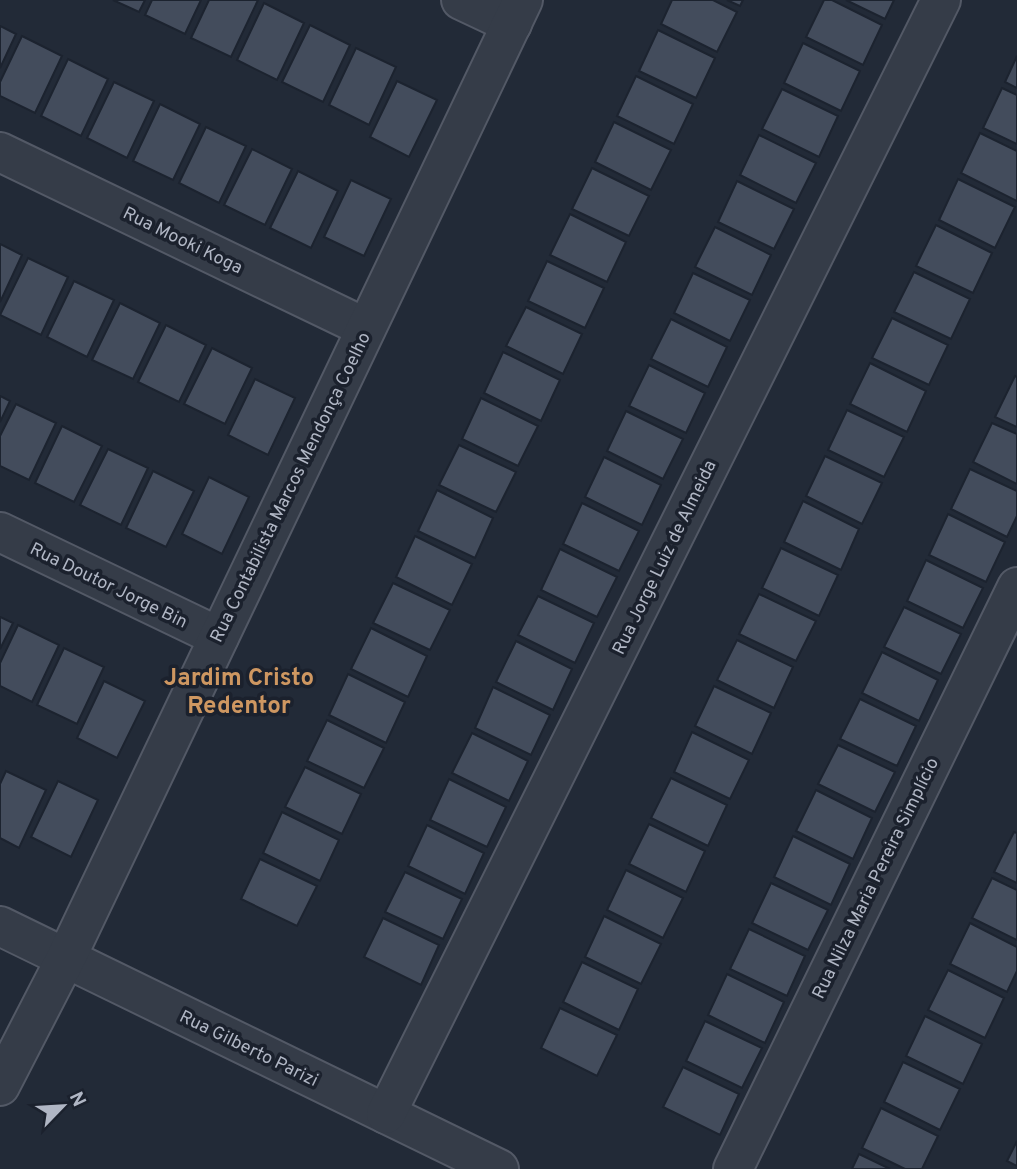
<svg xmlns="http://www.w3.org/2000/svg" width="1017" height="1169" font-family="Overpass,sans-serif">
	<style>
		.building { fill: #434c5c; stroke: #1c232f; stroke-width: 2 }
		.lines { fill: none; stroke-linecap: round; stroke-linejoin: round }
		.street-casing { stroke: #535966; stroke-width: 42 }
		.street { stroke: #353c48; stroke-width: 38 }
		.labels { text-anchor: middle; stroke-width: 7; stroke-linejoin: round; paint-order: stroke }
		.street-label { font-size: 18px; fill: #b0b6c4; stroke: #1b212d }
		.district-label { font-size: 24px; font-weight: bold; fill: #ce9761; stroke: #1b212d }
	</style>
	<rect width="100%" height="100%" fill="#222a37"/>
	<g class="building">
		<polygon points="113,0 145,0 139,12"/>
		<polygon points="152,0 201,0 185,34 145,15"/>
		<polygon points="209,0 258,0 231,57 191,38"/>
		<polygon points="672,0 713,0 737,12 717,52 661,24"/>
		<polygon points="727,0 743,0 740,6"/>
		<polygon points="824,0 832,0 882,25 863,65 806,37"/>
		<polygon points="846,0 894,0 885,19"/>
		<polygon points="264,3 304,23 277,80 237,60"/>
		<polygon points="310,25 350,45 323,102 282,82"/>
		<polygon points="0,26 16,34 0,68"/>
		<polygon points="658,30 715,58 696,98 639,71"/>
		<polygon points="22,36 62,56 35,113 0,96 0,82"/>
		<polygon points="803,43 860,71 841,111 784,83"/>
		<polygon points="356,48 396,67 369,125 329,105"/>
		<polygon points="1017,56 1017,88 1005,82"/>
		<polygon points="68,59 108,79 81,136 41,116"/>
		<polygon points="636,76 693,104 674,144 617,116"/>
		<polygon points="397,81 437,100 409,157 370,137"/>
		<polygon points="114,82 154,101 127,158 87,138"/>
		<polygon points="1002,88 1017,95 1017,144 983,128"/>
		<polygon points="782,89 838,116 819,157 762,129"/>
		<polygon points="160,104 200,124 173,180 133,161"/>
		<polygon points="614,122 671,150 651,190 595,162"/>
		<polygon points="206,127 246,146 219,203 179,183"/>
		<polygon points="980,133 1017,151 1017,201 961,173"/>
		<polygon points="759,135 816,163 796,203 740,175"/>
		<polygon points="252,149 292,169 265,225 224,205"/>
		<polygon points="592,168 649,196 629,236 572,209"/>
		<polygon points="298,171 338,191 311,248 270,228"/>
		<polygon points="958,179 1015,207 995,248 939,220"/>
		<polygon points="351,180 391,199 364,256 324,237"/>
		<polygon points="737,181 794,209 774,249 718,222"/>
		<polygon points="570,214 626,242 607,282 550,255"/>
		<polygon points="936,225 992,253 973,293 916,266"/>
		<polygon points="715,227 771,255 752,295 695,267"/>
		<polygon points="0,244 22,255 0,302"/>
		<polygon points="28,258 68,277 41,335 0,315"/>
		<polygon points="547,261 604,288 585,328 528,301"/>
		<polygon points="914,272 970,299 951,339 894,312"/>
		<polygon points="693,273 750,300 730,341 674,313"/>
		<polygon points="74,281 114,300 87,357 47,337"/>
		<polygon points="120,303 160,323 133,379 92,360"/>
		<polygon points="526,307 582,334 563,374 506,346"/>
		<polygon points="892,318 948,345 929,385 872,358"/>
		<polygon points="671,319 727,347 708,387 651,359"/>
		<polygon points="166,325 206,345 179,402 138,382"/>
		<polygon points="212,348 252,368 225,424 184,404"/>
		<polygon points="503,352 560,380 541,421 484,393"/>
		<polygon points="870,363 926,391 907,432 850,404"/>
		<polygon points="649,365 705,393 686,433 629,406"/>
		<polygon points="1015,376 1017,377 1017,427 995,417"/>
		<polygon points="255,379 295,398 268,455 228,435"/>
		<polygon points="0,396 10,401 0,422"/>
		<polygon points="481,398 538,426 518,466 462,439"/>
		<polygon points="16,404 56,423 29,480 0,466 0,436"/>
		<polygon points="847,410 904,437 884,477 828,450"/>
		<polygon points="626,411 683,439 663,479 607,451"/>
		<polygon points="992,423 1017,434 1017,484 973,462"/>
		<polygon points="62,426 102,446 74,502 35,483"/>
		<polygon points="459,445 516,472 496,512 439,485"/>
		<polygon points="108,449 148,468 121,525 80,505"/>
		<polygon points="825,456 882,483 862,524 806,496"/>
		<polygon points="604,457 661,485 642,525 585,497"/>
		<polygon points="970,469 1017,491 1017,516 1007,537 951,509"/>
		<polygon points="153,471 194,491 166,547 126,528"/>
		<polygon points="209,477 249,497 222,554 182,534"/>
		<polygon points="437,490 493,518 475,558 418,531"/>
		<polygon points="803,501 859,529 841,570 784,542"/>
		<polygon points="582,503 639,531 619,571 563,544"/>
		<polygon points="948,514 1005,542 986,582 929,555"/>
		<polygon points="415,536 472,564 452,605 396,577"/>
		<polygon points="781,548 838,575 819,616 762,588"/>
		<polygon points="560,549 617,577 597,617 541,590"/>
		<polygon points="926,560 983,588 963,628 907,601"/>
		<polygon points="393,583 450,610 430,650 373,623"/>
		<polygon points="759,594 816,621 796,661 739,634"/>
		<polygon points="538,596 594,623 575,663 518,635"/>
		<polygon points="904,607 961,634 941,674 884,647"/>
		<polygon points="0,617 13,623 0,649"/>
		<polygon points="18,625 59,645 32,702 0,686 0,663"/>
		<polygon points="371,628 427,656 408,697 351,669"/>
		<polygon points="737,640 793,667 774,708 717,680"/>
		<polygon points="516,641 572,669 553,710 496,682"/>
		<polygon points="64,648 104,667 77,724 37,705"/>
		<polygon points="882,652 938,680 919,721 862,693"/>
		<polygon points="348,674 405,702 386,743 329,715"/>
		<polygon points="104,681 145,701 117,758 77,738"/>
		<polygon points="714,686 771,713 752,754 695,726"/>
		<polygon points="493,687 550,715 531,755 475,728"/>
		<polygon points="860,699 916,726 897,766 840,739"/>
		<polygon points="327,720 384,748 364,788 307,761"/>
		<polygon points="692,732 749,760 730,799 674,772"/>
		<polygon points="472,733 528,761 509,801 452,773"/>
		<polygon points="838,745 895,772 875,812 818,784"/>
		<polygon points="305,767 361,794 342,834 285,807"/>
		<polygon points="6,771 46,790 19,848 0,838 0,784"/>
		<polygon points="671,778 727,805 708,846 651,818"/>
		<polygon points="449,779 506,807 487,847 430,820"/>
		<polygon points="58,781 98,800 71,857 31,837"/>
		<polygon points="816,790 872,818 853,859 796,831"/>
		<polygon points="282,812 339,840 320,881 263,853"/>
		<polygon points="649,824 705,851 686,892 629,864"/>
		<polygon points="427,825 484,853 465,894 408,866"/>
		<polygon points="1014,832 1017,833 1017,883 994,872"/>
		<polygon points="793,836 850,864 831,905 774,877"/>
		<polygon points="260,859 317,886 297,926 241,899"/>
		<polygon points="626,870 683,898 663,938 607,910"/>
		<polygon points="405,872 462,899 443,939 385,912"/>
		<polygon points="992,878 1017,890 1017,940 972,918"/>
		<polygon points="771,883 828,910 808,950 752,923"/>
		<polygon points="604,916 661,944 641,984 585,957"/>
		<polygon points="383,918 439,945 421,985 364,957"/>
		<polygon points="970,923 1017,947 1017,971 1007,992 950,964"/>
		<polygon points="749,929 805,956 787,996 730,969"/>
		<polygon points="582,962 638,989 619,1030 563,1002"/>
		<polygon points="948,970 1004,998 985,1038 928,1010"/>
		<polygon points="727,974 784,1002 765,1043 708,1015"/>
		<polygon points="560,1008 617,1035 597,1076 541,1048"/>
		<polygon points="925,1016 982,1044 963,1084 906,1056"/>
		<polygon points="705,1021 762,1048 742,1088 686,1061"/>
		<polygon points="903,1062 960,1089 940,1130 884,1102"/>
		<polygon points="683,1067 739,1094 720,1135 663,1107"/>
		<polygon points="881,1108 938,1136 922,1169 905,1169 862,1148"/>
		<polygon points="1017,1141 1017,1166 1007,1161"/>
		<polygon points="859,1154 890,1169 852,1169"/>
	</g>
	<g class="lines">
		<g class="street-casing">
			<g id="street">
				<polyline points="461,0 512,24"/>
				<polyline points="0,152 366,328"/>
				<polyline points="0,532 219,637"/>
				<polyline points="0,926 499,1169"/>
				<polyline points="0,1086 66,958 523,0"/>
				<polyline points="386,1114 941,0"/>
				<polyline points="733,1169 1017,587"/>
			</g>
		</g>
		<use href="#street" class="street"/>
	</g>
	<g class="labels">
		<g class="street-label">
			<text transform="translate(183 240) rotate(26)" y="6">Rua Mooki Koga</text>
			<text transform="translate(290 487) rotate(-64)" y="6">Rua Contabilista Marcos Mendonça Coelho</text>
			<text transform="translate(664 557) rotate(-64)" y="6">Rua Jorge Luiz de Almeida</text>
			<text transform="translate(109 585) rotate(26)" y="6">Rua Doutor Jorge Bin</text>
			<text transform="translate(875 878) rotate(-64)" y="6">Rua Nilza Maria Pereira Simplício</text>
			<text transform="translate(249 1048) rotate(26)" y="6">Rua Gilberto Parizi</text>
		</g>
		<g class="district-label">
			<text x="239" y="685">Jardim Cristo<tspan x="239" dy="28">Redentor</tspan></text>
		</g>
	</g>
	<g transform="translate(63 1106) rotate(65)" stroke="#1b212d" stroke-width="5" paint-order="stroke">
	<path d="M0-5L12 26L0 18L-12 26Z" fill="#b0b6c4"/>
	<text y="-10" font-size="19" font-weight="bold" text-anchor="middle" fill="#b0b6c4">N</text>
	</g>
</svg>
